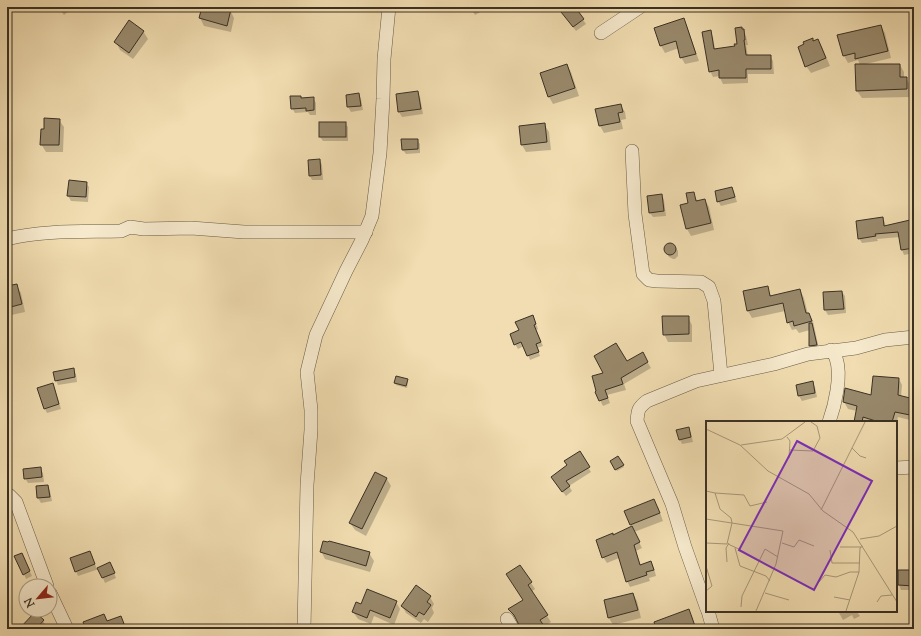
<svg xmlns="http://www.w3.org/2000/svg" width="921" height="636" font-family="'Sorts Mill Goudy',serif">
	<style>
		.shadow { fill: #0003 }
		.building { fill: #998a6d; stroke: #3a3124 }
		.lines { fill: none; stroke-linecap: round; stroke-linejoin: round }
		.minor-casing { stroke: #685c47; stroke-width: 14 }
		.minor { stroke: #f6e9cc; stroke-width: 13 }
		.inset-road { fill: none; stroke: #a89879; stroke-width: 1 }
		.view { fill: #7b2cbf; fill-opacity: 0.15; stroke: #7b2cbf; stroke-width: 2 }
		.inset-edge { fill: none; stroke: #3a3124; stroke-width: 2 }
	</style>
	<rect width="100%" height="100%" fill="#f1ddb1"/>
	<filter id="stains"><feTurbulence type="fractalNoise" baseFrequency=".005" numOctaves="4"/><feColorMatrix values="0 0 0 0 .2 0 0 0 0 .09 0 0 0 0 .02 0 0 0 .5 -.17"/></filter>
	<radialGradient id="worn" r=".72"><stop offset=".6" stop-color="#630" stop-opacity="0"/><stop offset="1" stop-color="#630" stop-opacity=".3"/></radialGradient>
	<g class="shadow">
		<polygon points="60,7 66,7 69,11 64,15 59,8"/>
		<polygon points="203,7 218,7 230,10 234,18 231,32 204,26 200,18"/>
		<polygon points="470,7 489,7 475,15"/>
		<polygon points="569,7 574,7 586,24 576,31 562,12"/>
		<polygon points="594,7 600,7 595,10"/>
		<polygon points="683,19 687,26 699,61 685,64 681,57 679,48 665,53 661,46 655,29"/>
		<polygon points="881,26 885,33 891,58 866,64 900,65 904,72 904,78 906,78 910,85 911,97 862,98 857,91 860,65 858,60 848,63 844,56"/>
		<polygon points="742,30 743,30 746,36 748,45 746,45 748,56 770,56 773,61 774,74 748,74 748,83 723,84 720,78 720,76 713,77 710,71 710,31 713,37 715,49 736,47 738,44"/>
		<polygon points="143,31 148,39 133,59 120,50 116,42"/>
		<polygon points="818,40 822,47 830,66 811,73 806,66 813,42"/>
		<polygon points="567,65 571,72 579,96 553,104 549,97 541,73"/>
		<polygon points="417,92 420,97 423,114 402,117 399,112 397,95"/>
		<polygon points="359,94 361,99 363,110 351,112 348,107"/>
		<polygon points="301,97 302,98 313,98 316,103 316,115 310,115 308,112 295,113 292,108"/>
		<polygon points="620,105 625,112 626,119 621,120 623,129 604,133 600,126"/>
		<polygon points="59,120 64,127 63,152 46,152 41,144 45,130"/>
		<polygon points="345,123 348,127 348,141 323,141 320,137"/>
		<polygon points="544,124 549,132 551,150 526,152 522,145 520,127"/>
		<polygon points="417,140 420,144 420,153 406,154 403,150"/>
		<polygon points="320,160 322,165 323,180 312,180 310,176"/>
		<polygon points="86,183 89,187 88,202 71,201 68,196"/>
		<polygon points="732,188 734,192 737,202 721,206 718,201"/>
		<polygon points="693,193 698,202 705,200 709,207 714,230 691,236 687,229 689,204"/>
		<polygon points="662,195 664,200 666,216 653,217 650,213"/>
		<polygon points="883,218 885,223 886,227 909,221 912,226 914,239 914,253 904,255 902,250 900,237 877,239 878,241 862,243 859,238"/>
		<polygon points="668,244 670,244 675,246 678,251 678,256 675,259 673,259 669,257 666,252 665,247"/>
		<polygon points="16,285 21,293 25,312 7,316 7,288"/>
		<polygon points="767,288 772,297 800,290 804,298 808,314 809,314 813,321 819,349 813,350 810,346 810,330 799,333 796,329 792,330 788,322 785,311 752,318 748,311"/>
		<polygon points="842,292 845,296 846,313 828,315 825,310 824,293"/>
		<polygon points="533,316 538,329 536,330 543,346 537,348 540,356 530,360 524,346 518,349 515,344 520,331"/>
		<polygon points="688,317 692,325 692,342 668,342 664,334"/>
		<polygon points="642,353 651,368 624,384 626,390 607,395 610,403 603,406 596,392 605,373 627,363"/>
		<polygon points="73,369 76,374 77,382 58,385 56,380"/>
		<polygon points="899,379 902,385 901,397 914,401 914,421 898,417 896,425 896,422 855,422 857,411 848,409 844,402 872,396"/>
		<polygon points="407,380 408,382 407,388 396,385 395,383"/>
		<polygon points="812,383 815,387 817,397 802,401 799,396 797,386"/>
		<polygon points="52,384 55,389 61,409 47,413 45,409"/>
		<polygon points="7,410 11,420 7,422"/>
		<polygon points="688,428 691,433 693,442 682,444 680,440"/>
		<polygon points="579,453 591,472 569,486 572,491 566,496 555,482"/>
		<polygon points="618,457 624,467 617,471 611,462"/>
		<polygon points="40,469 43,473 44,482 28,483 25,478"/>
		<polygon points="375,473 387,479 391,486 366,536 355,530 350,523"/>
		<polygon points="48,486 50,491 52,501 41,503 38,498"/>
		<polygon points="658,507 663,521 634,532 642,548 636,551 641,566 651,562 654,568 656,576 649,578 650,581 630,587 627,581 619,558 607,563 603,557 613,536 632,527 625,512"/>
		<polygon points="321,551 369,553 374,561 370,572 325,559"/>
		<polygon points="90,552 97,569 110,563 116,578 105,583 99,569 78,576 76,571"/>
		<polygon points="24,559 32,576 26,579 24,574"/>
		<polygon points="520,566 535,589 531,592 551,622 543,627 544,629 523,629 519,621 513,616 510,609 524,600"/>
		<polygon points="914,571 914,590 901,590 899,585"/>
		<polygon points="633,594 637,601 641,618 613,625 609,618"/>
		<polygon points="430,597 434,604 432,608 434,613 428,622 424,619 421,623 406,613 402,606"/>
		<polygon points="396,602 400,609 394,625 374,616 371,624 358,619 353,612 362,605"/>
		<polygon points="689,611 692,616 696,629 644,629 656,625"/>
		<polygon points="838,611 859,611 857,612 860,616 854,619 852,615 843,620"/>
		<polygon points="43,621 46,626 43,629 21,629"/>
		<polygon points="495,625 497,629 487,629"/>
		<polygon points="750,626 752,629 736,629 736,628"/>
		<polygon points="225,627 233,627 234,629 225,629"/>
	</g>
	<g class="building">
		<polygon points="202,7 222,7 231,9 227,26 199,18"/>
		<polygon points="567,7 575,7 584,19 573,27 561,12"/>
		<polygon points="684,18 696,54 680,58 676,41 660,46 654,28"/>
		<polygon points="129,20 144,31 129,53 114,42"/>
		<polygon points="881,25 888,51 855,59 855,53 843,56 837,35"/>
		<polygon points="742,27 742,29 744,29 745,40 744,40 746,55 771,55 771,69 746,69 746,78 719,78 719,70 709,72 702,32 711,30 714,49 735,46 734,44 737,44 735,28"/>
		<polygon points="813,38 813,41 818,39 826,58 805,67 798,47 804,44 803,42"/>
		<polygon points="567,64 575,88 548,97 540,73"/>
		<polygon points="855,64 900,64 900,77 907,77 907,89 856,91"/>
		<polygon points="418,91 421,109 398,112 396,94"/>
		<polygon points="359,93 361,106 347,107 346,95"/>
		<polygon points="290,96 301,96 301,98 314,97 314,110 306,111 306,108 291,109"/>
		<polygon points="621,104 623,112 618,113 620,122 599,126 595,109"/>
		<polygon points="44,118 60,119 59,145 40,145 41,129 44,129"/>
		<rect x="319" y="122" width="27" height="15"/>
		<polygon points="545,123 547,142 521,145 519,126"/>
		<polygon points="401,139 418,139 418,149 402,150"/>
		<polygon points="320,159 321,175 309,176 308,160"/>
		<polygon points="69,180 87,182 86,197 67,196"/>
		<polygon points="732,187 735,197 717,202 715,191"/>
		<polygon points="694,192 696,201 705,199 711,223 686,229 680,205 688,203 686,193"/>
		<polygon points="662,194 664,211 649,213 647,196"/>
		<polygon points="883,217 884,226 910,220 914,248 901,250 898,232 875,234 876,236 858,239 856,221"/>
		<circle cx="670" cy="249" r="6"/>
		<polygon points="17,284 22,304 7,308 7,286"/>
		<polygon points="768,286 770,296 800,289 806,313 809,313 812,321 794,326 793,321 787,323 783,303 747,311 743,291"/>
		<polygon points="842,291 844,309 824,310 823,292"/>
		<polygon points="533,315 536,324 534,325 541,342 536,344 539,352 527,356 521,342 514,345 510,334 519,330 515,322"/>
		<polygon points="662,316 689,316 689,334 663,335"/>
		<polygon points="809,323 812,323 817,345 809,346"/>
		<polygon points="616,343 627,361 643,352 648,362 621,378 623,384 605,390 608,398 599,401 595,392 596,391 592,376 603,373 594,356"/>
		<polygon points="74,368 75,377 55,381 53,372"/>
		<polygon points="396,376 408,379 406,386 394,383"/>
		<polygon points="873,376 899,378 898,395 914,399 910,415 895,412 892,422 879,422 863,417 862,422 854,422 857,406 843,402 845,388 871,395"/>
		<polygon points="813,381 815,393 798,396 796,385"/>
		<polygon points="53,383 59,404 44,409 37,388"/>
		<polygon points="689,427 691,437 679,440 676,430"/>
		<polygon points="580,451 590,467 566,481 570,486 562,492 551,477 567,465 564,461"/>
		<polygon points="618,456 624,465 615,470 610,461"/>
		<polygon points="41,467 42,477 24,479 23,469"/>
		<polygon points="375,472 387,478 362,529 349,523"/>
		<polygon points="48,485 50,497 37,498 36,486"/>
		<polygon points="654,499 660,513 630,525 624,511"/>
		<polygon points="632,526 640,542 634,545 640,565 651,561 654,570 646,572 647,575 626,582 617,552 602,558 596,540 613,533 613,535"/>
		<polygon points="323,541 328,542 329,541 370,552 366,566 320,552"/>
		<polygon points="90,551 95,564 75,572 70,558"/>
		<polygon points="22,553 30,571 23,575 14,556"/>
		<polygon points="110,562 115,573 102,578 97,568"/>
		<polygon points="520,565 532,582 528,585 548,615 540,620 544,626 539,629 521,629 514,615 508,609 523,600 506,574"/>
		<polygon points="898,570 914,570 914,586 898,585"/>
		<polygon points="416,585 431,596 427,602 431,605 424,615 419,612 416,617 401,606"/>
		<polygon points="367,589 397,601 390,618 370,610 367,618 352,612 356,602 361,604"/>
		<polygon points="633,593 638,610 608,618 604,600"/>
		<polygon points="689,609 696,629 656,629 654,622"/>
		<polygon points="35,612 44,620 36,629 19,629"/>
		<polygon points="104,614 107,621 121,616 126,629 86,629 83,622"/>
	</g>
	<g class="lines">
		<g class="minor-casing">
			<g id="minor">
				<polyline points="601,33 640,7"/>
				<polyline points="632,151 635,214 643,274 649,280 657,281 701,282 709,287 714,301 721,375"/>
				<path d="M7,239C44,230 83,232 121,231L130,227L144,229L191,228L244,232H366"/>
				<path d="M829,422C835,405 842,376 836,358C835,355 833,353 831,350"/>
				<polyline points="896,468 914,467"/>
				<polyline points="7,495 9,495 16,502 47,586"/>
				<polyline points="50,593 67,629"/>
				<path d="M707,609L685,547L672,504L637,421C638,410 638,408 647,401L696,381L774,364L808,354L856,348L885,340L914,337"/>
				<polyline points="708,611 713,629"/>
				<polyline points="507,619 513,629"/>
				<polyline points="304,629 307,485 311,430 311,410 307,372 316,335 346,271 362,240 372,216 380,153 383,99 384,59 389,7"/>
			</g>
		</g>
		<use href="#minor" class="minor"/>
	</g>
	<g transform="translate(706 421)">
		<rect width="191" height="191" fill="#f1ddb1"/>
		<path class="inset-road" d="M0,8L34,24L62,50L103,73L117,90L147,111L191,181M81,16L84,20L83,37M35,24L76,18L99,1M146,27L154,35L160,37M84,29L107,30L114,17L111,5L105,1M0,70L9,72L14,88L25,97L26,102L21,123L0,122M9,72L38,74L44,85L61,81M115,89L159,1M0,98L77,110L70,143L50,190M154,118L173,115L191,105M76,122L88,126L93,119L108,125M22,123L35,129M134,126H155M29,127L34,145L60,155L64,160M124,129L126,142H154M21,141L20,127L23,122M0,145L6,165L0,170M113,161L119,154L130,156L144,151H153M59,172L83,179M128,176L144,179M171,181L175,175L186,174M35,186L36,175L59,128L72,136M140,190L153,151L154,127L157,125"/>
		<path class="view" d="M91,20L166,60L108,169L33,129Z"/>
		<rect width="191" height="191" class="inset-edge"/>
	</g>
	<rect width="921" height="636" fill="none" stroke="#f1ddb1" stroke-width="24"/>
	<rect x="8" y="8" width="905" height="620" fill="none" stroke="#3a3124" stroke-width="2"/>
	<rect x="12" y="12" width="897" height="612" fill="none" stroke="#3a3124"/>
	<g transform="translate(38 598) rotate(242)"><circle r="19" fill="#f6e9cc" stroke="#ab9f89"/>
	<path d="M0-3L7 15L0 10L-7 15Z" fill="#8f2418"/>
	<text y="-6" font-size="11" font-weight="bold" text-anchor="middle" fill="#3a3124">N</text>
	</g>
	<rect width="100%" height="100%" filter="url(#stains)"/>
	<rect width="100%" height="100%" fill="url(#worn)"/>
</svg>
